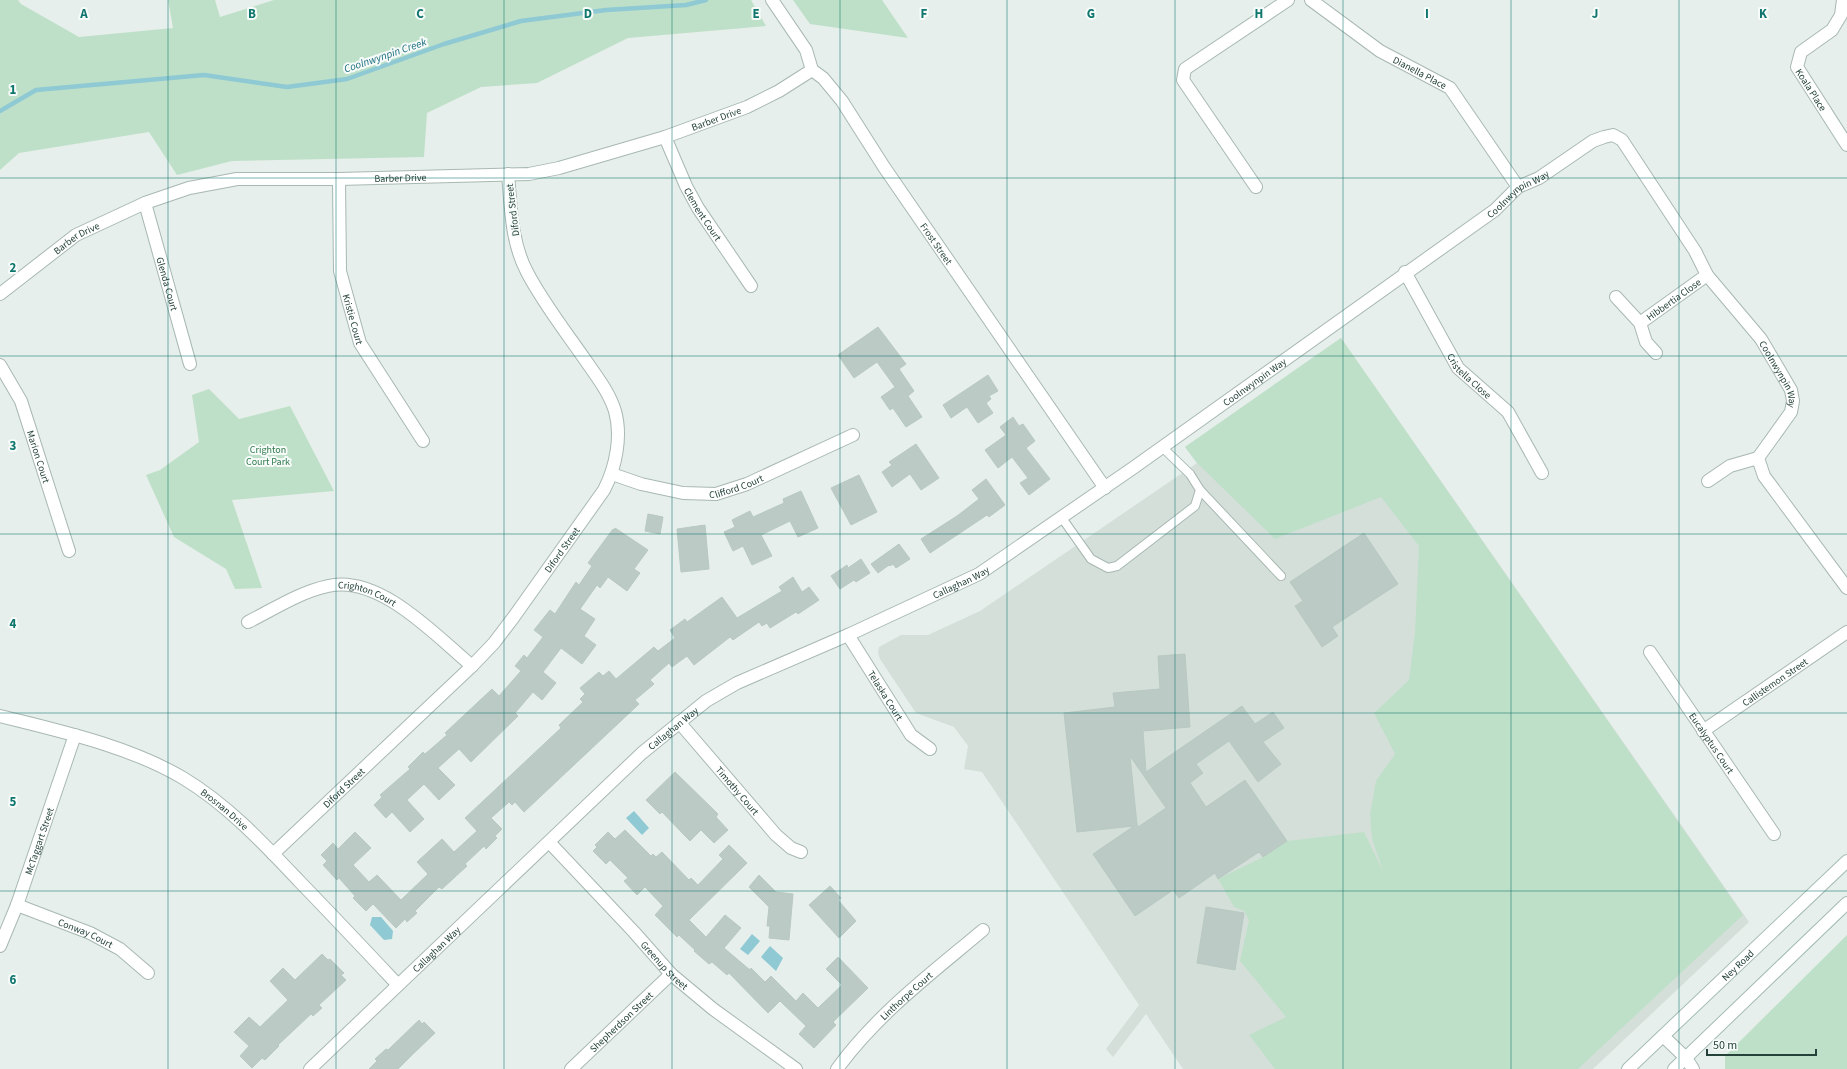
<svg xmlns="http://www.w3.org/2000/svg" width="1847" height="1069" font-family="'Source Sans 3',sans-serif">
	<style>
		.built { fill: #d4dfda }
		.green { fill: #bfe0c8 }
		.water { fill: #8ec9d4 }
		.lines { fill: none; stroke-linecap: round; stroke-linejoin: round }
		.stream { stroke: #8ec9d4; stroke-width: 4.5 }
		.building { fill: #bbcac4; stroke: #b8c9c2; fill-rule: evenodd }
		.lane-casing { stroke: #a8b8b2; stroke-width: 10 }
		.street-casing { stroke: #a8b8b2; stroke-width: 14 }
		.secondary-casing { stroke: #a4bbb3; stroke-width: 14 }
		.lane { stroke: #fff; stroke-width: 8 }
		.street { stroke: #fff; stroke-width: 12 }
		.secondary { stroke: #fff; stroke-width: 12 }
		.grid { fill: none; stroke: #0f766e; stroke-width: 1; stroke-opacity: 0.55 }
		.labels { text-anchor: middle; stroke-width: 4; stroke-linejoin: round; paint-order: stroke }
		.street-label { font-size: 10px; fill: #24423a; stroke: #f7fbf9 }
		.park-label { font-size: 10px; fill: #2d7a4b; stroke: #f7fbf9 }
		.water-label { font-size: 11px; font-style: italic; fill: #1c6f80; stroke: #f7fbf9 }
		.grid-label { font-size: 13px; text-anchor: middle; font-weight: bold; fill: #0f766e; stroke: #f7fbf9; stroke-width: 4; stroke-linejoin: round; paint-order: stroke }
	</style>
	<rect width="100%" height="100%" fill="#e6efeb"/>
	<polygon class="built" points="1341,338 1749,922 1593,1069 1183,1069 1146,1014 1113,1057 1106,1049 1139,1005 982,772 964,769 968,746 954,727 916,713 880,659 878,653 879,647 901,635 928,635 980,611 1197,463 1185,447"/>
	<g class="green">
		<polygon points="0,0 18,0 21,4 79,37 173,28 168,0 215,0 220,17 274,0 751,0 766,26 628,38 537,83 481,87 427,113 424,157 232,161 177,175 149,132 19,153 0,170"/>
		<polygon points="793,0 882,0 908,38 810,24"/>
		<polygon points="1341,338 1743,915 1578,1069 1275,1069 1249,1035 1286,1017 1240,961 1249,920 1244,911 1234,907 1218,879 1263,857 1287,841 1364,832 1383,871 1372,839 1370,814 1376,781 1395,754 1374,713 1409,680 1415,632 1419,546 1381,497 1275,539 1197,463 1185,447"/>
		<polygon points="209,389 239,419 290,406 334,491 232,500 262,588 235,589 226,569 174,537 146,475 160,470 199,442 192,395"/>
		<polygon points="1847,935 1847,1069 1725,1069 1725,1056"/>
	</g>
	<g class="water">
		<polygon points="634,811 649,828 642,835 626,818"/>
		<polygon points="372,917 381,917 393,931 392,939 384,940 370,925"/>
		<polygon points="752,934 760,941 748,955 740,949"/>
		<polygon points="770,946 783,958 776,971 761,957"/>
	</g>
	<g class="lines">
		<polyline class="stream" points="0,111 36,90 204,75 287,87 347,79 444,44 521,21 606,10 686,5 706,0"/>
	</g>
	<g class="building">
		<polygon points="878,327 906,364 899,369 914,391 908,396 922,417 906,427 893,408 890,410 881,397 895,387 877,362 854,378 838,355"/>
		<polygon points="988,375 998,391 989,396 991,399 986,403 993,413 978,423 967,407 951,418 943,405"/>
		<polygon points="1013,417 1019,426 1023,424 1035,441 1026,448 1050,479 1029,495 1020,483 1028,478 1012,457 998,468 985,450 1006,435 1000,427"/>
		<polygon points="916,444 939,478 921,490 910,474 892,487 882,472 892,465 889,462"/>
		<polygon points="859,475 877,512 851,525 831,488"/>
		<polygon points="986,479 1005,505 989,517 987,515 930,553 921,539 957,516 979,499 972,490"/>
		<polygon points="801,491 818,528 798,537 790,521 761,535 772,556 752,565 743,546 733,551 724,532 735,527 732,520 750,511 753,517 784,503 783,499"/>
		<polygon points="648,514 663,517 660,534 645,531"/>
		<polygon points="705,525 709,569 681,572 677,529"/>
		<polygon points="615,528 648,550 634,569 640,573 627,591 608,577 600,588 597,585 580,609 595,619 584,636 596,645 582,664 561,648 543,672 556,683 542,700 533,692 515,713 518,716 471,762 459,749 438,768 455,785 439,800 424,784 407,800 424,819 410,832 392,812 386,818 374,805 382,797 380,795 410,769 408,767 423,752 425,754 447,735 445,733 492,689 499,696 521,671 515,666 524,655 527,658 543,637 534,630 550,610 555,614 576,582 579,585 592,566 588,563 613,529 614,530"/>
		<polygon points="1364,533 1398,584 1332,627 1338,636 1322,647 1295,606 1303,601 1290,582"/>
		<polygon points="899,544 910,559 896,568 893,564 890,566 889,565 878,573 871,564"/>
		<polygon points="861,559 870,573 856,582 854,580 840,589 831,576 847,565 848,568"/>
		<polygon points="793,577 802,592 809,587 819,600 798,614 796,612 770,628 767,623 762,626 759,622 733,640 730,637 694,665 687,656 672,667 669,663 650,680 654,684 635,700 639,704 524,812 515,802 512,805 509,802 491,818 502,829 495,836 497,838 486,849 484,846 465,864 467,866 442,889 439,887 415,911 417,913 407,922 405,919 396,928 373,904 366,911 353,898 355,896 339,878 337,880 323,865 327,861 321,855 333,843 338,849 355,832 371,848 353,865 369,882 377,875 401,900 428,874 417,862 442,839 454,852 477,831 465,818 561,728 559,725 583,702 580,699 585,694 580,688 599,672 603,676 609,671 616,679 654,647 658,651 675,638 670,630 685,619 687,622 722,597 737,618 782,591 779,587"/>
		<path d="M1185,654L1190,727L1143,731L1146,772L1242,706L1255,724L1273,712L1284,728L1263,742L1281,764L1258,782L1229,741L1196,764L1203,773L1190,783L1206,807L1245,780L1287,841L1263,857L1259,852L1218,879L1215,873L1179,898L1173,890L1135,916L1093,854L1134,826L1077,832L1064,713L1115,707L1113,693L1160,689L1158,656ZM1130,756L1166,808L1138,827L1137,824Z"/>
		<polygon points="675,772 718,814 716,817 728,830 714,843 701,830 690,841 662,812 660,814 646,800"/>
		<polygon points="625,830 651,856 653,854 656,857 662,852 689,880 691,878 698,885 723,859 719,855 729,845 747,863 689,920 706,937 725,915 741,928 724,948 750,970 751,968 765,982 771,976 796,1001 803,993 818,1008 842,985 826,969 838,957 868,988 833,1022 836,1025 814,1048 799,1034 806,1026 780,1001 768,1013 729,973 727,975 712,962 709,964 694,951 695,950 679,935 677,937 655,915 663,906 645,887 637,895 624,881 628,878 610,860 606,864 593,851 597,847 595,845 608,832 615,839"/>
		<polygon points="759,875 776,892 793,894 789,940 769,938 770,926 767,926 769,907 749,887"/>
		<polygon points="830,886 841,898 838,900 856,921 839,938 809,905"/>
		<polygon points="1206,907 1244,913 1235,970 1197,963"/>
		<polygon points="322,954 328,960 330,959 344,973 341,975 346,980 319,1005 322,1008 313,1016 311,1014 278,1045 279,1046 265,1060 262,1058 252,1068 240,1056 249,1046 234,1032 249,1017 260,1027 288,1000 270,981 283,968 295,980"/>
		<polygon points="419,1020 422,1024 424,1022 435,1033 412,1055 398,1069 369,1069 377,1061 375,1059 386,1049 388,1050"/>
	</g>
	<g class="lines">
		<g class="lane-casing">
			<g id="lane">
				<polyline points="1162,447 1190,474 1200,490 1281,576"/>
				<polyline points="1062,518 1091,559 1108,568 1117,566 1195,506 1200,490"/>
			</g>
		</g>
		<g class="street-casing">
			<g id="street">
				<path id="s1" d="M772,0L806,50L812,70L823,78L842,101L884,167L1105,488"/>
				<path id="s2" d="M1311,0L1380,51L1450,88L1518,187"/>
				<path id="s3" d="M1843,0L1841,15L1832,30L1801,52L1797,67L1847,145"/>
				<path id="s4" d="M665,137L686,186L698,208L751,286"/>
				<path id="s5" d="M339,179L340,271L360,343L423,441"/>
				<polyline points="1256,187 1183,80 1185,69 1288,0"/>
				<path id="s6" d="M145,203L190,364"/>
				<path id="s7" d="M1405,272L1458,368L1508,412L1542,473"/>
				<path id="s8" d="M0,294L76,235L145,203L189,188L237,179H339L529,174L559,168L665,137L747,107L779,91L812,70"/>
				<polyline points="1616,297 1640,323 1646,342 1656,353"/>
				<path id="s9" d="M1640,323L1707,275"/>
				<path id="s10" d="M0,365L21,401L69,551"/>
				<path id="s11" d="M612,474L641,484L683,493L716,494L747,484L853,435"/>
				<polyline points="1708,481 1730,466 1758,458"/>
				<path id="s12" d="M248,622C274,609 300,592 328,586C379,574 435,635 472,666"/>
				<path id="s13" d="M848,635L911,735L930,749"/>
				<path id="s14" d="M1650,652L1774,834"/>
				<path id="s15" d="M0,716C60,731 129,746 183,778C228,805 264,844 300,882C333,916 365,950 398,985"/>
				<path id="s16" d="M679,722L776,835L791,848L801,852"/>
				<path id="s17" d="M1703,731L1847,632"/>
				<path id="s18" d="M549,842L634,932L671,974L713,1009L796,1069"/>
				<path id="s19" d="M273,854L472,666L494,643L513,618L604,490C616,467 622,436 615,411C609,392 597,377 586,361C566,332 543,303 527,272C511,242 511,207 508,174"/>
				<path id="s20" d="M17,905L90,933L120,949L148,973"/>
				<path id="s21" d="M0,946L17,905L75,735"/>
				<polyline points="1663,1036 1686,1058 1693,1069"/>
				<path id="s22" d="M310,1069L642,753L706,701L737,683L848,635L979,574L1133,468L1495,210L1518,187L1539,178L1593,141L1604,137L1613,135L1622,140L1695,251L1707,275L1761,339L1791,390L1793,401L1791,412L1758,458L1764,476L1847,588"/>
				<path id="s23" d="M571,1069L671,974"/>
				<path id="s24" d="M837,1069C877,1014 932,973 983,930"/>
			</g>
		</g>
		<g class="secondary-casing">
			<g id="secondary">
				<path id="s25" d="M1628,1069L1847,861"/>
				<polyline points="1674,1069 1847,903"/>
			</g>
		</g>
		<use href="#lane" class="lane"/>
		<use href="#street" class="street"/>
		<use href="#secondary" class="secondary"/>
	</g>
	<path class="grid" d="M168,0V1069M336,0V1069M504,0V1069M672,0V1069M840,0V1069M1007,0V1069M1175,0V1069M1343,0V1069M1511,0V1069M1679,0V1069M0,178H1847M0,356H1847M0,534H1847M0,713H1847M0,891H1847"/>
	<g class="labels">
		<g class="street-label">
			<text dy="4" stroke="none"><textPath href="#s2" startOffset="131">Dianella Place</textPath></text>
			<text dy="4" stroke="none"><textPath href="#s3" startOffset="113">Koala Place</textPath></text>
			<text dy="4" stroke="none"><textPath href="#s8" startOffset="755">Barber Drive</textPath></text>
			<text dy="4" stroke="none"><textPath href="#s8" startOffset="431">Barber Drive</textPath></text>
			<text dy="4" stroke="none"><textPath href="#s22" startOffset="1502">Coolnwynpin Way</textPath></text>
			<text transform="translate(512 210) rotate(-97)" y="4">Diford Street</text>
			<text dy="4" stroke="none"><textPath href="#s4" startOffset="86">Clement Court</textPath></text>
			<text dy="4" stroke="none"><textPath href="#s8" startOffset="95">Barber Drive</textPath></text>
			<text dy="4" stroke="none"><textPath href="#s1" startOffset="296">Frost Street</textPath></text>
			<text dy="4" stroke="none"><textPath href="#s6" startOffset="84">Glenda Court</textPath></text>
			<text dy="4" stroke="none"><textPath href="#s9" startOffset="41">Hibbertia Close</textPath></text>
			<text dy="4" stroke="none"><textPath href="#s5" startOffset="142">Kristie Court</textPath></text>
			<text dy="4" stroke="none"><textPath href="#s7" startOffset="123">Cristella Close</textPath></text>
			<text dy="4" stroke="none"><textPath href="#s22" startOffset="1909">Coolnwynpin Way</textPath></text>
			<text dy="4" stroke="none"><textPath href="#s22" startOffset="1178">Coolnwynpin Way</textPath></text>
			<text dy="4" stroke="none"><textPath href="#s10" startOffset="100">Marion Court</textPath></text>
			<text dy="4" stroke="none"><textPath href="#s11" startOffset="128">Clifford Court</textPath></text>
			<text dy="4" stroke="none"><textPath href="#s19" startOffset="421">Diford Street</textPath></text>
			<text dy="4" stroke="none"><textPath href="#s22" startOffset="822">Callaghan Way</textPath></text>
			<text dy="4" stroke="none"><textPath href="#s12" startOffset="129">Crighton Court</textPath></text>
			<text dy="4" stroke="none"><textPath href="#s17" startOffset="87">Callistemon Street</textPath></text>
			<text dy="4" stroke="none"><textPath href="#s13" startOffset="71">Telaska Court</textPath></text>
			<text dy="4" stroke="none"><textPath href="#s22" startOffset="498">Callaghan Way</textPath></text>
			<text dy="4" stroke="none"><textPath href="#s14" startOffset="110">Eucalyptus Court</textPath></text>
			<text dy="4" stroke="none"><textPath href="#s19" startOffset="97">Diford Street</textPath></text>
			<text dy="4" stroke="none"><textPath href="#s16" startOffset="90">Timothy Court</textPath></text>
			<text dy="4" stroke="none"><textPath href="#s15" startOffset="246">Brosnan Drive</textPath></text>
			<text dy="4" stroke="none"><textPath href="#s21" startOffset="112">McTaggart Street</textPath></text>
			<text dy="4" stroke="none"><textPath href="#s20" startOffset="74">Conway Court</textPath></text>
			<text dy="4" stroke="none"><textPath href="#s22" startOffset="174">Callaghan Way</textPath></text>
			<text dy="4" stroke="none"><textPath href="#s18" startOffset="169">Greenup Street</textPath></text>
			<text dy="4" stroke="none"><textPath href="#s25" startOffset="151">Ney Road</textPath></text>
			<text dy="4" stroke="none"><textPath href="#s24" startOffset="101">Linthorpe Court</textPath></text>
			<text dy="4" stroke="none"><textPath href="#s23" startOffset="69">Shepherdson Street</textPath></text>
		</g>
		<g class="park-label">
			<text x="268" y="453">Crighton<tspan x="268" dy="12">Court Park</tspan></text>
		</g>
		<g class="water-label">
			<text transform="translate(385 55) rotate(-19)" y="4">Coolnwynpin Creek</text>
		</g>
	</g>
	<g class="grid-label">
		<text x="84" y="18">A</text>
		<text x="252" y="18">B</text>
		<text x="420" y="18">C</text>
		<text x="588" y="18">D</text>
		<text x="756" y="18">E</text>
		<text x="924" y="18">F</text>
		<text x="1091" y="18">G</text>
		<text x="1259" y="18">H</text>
		<text x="1427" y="18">I</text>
		<text x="1595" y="18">J</text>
		<text x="1763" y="18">K</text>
		<text x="13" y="94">1</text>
		<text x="13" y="272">2</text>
		<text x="13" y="450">3</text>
		<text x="13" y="628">4</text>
		<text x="13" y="806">5</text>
		<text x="13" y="984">6</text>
	</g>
	<path d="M1707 1049v6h109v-6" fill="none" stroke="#24423a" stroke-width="2"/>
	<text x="1713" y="1049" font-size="12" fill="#24423a" stroke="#f7fbf9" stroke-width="3" paint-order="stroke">50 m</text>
</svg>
